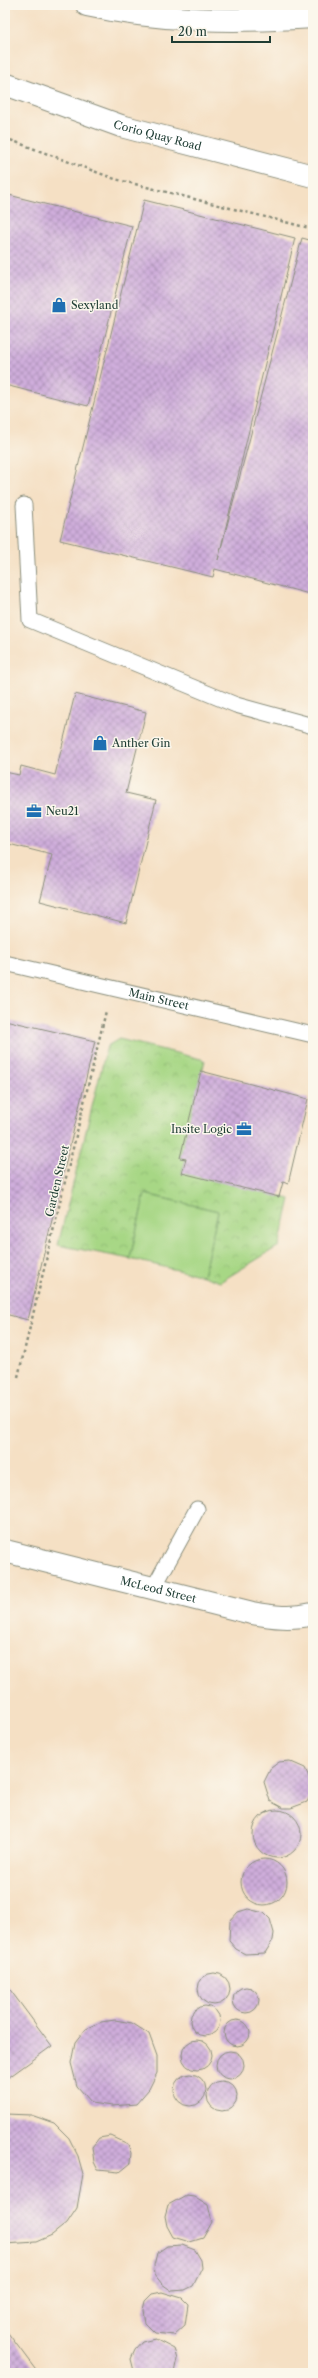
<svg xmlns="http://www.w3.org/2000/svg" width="318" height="2378" font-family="'Libre Caslon Text',serif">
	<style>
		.park { fill: url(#park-crowns); stroke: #638a5c }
		.pitch { fill: #a7d785; stroke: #638a5c }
		.building { fill: url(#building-cross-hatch) }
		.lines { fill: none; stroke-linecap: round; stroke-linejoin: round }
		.service-casing { stroke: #8a8e7c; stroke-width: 17 }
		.minor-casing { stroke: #8a8e7c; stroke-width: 24 }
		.secondary-casing { stroke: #8a8e7c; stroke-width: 24 }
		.trunk-casing { stroke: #8a8e7c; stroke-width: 24 }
		.path { stroke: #8a8e7c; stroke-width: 2.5; stroke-dasharray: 3 3; stroke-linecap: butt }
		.service { stroke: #fff; stroke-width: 15 }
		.minor { stroke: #fff; stroke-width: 22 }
		.secondary { stroke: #fff; stroke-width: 22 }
		.trunk { stroke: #fff; stroke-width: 22 }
		.labels { text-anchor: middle; stroke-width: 3; stroke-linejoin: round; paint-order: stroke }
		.street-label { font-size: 11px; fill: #1f3d34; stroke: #fbf7ec }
		.poi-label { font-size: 11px; fill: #1f3d34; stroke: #fbf7ec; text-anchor: start }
	</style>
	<defs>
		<pattern id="park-crowns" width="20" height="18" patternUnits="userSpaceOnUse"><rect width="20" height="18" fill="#a7d785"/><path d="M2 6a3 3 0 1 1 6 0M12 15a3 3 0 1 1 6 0" fill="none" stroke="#8fb973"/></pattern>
		<pattern id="building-cross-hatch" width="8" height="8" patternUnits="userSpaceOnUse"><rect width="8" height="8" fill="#cfaddb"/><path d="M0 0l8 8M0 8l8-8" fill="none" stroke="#a78eb2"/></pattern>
	</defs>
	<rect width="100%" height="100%" fill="#fbf7ec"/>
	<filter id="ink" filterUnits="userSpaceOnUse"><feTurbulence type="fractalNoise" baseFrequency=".025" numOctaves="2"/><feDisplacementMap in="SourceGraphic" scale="8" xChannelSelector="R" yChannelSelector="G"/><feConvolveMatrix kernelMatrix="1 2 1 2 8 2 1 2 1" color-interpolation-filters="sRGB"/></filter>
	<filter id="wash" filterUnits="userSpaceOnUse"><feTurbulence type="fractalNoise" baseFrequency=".012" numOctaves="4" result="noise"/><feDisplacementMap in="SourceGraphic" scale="16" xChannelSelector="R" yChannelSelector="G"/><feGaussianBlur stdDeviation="0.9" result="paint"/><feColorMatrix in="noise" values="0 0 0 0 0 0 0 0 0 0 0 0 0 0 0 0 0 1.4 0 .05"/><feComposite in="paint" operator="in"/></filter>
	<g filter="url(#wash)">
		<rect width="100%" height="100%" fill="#f5e0c4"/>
		<polygon class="park" points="119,1039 205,1060 180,1158 186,1159 182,1172 290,1199 279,1246 220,1282 203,1276 218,1211 145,1194 130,1259 58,1245 107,1046"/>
		<polygon class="pitch" points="145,1194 218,1211 203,1276 130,1259"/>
		<g id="blocks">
			<g class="building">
				<polygon points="5,194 132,226 88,406 5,385"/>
				<polygon points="144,200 295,238 218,560 302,238 313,241 313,595 215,569 213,577 60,540"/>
				<polygon points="75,694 146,712 126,793 156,800 126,923 40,901 52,855 5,843 5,772 19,775 21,766 55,775"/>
				<polygon points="5,1020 95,1041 28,1320 5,1314"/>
				<polygon points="201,1071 308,1099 288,1184 283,1182 279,1197 182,1173 186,1159 180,1158"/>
				<polygon points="289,1761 305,1768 312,1784 311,1794 307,1802 291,1808 283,1808 270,1801 264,1782 271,1768 279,1762"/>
				<circle cx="277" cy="1834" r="24"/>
				<circle cx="264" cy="1882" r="23"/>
				<polygon points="248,1909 264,1913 270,1919 274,1933 273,1940 265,1953 245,1954 236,1949 229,1941 230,1921 238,1912"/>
				<circle cx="214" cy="1989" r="16"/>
				<polygon points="5,1983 52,2046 5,2080"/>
				<circle cx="246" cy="2000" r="13"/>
				<circle cx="205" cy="2021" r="15"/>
				<polygon points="115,2020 132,2023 149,2034 157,2056 157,2073 149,2089 136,2104 112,2106 92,2103 77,2086 71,2063 75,2043 86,2029 101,2022"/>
				<circle cx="237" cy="2033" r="13"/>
				<circle cx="197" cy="2055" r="15"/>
				<circle cx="230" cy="2065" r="14"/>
				<circle cx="190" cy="2090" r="16"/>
				<circle cx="222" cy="2096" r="15"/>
				<polygon points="5,2114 31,2115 54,2123 69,2138 78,2156 83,2174 77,2208 67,2223 52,2235 36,2242 5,2244"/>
				<polygon points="111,2136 128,2144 131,2153 130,2163 119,2172 98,2170 94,2162 92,2147 99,2138"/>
				<polygon points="186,2195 194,2196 208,2205 212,2222 203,2238 190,2242 173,2237 167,2226 165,2216 168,2205"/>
				<polygon points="182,2245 195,2250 201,2260 202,2268 193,2286 185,2290 172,2291 162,2284 155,2275 154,2265 157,2253 167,2246"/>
				<polygon points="162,2292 182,2298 188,2304 185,2325 174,2335 155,2333 145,2323 143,2310 145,2301 152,2294"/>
				<polygon points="5,2329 38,2373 5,2373"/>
				<polygon points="155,2339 174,2349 177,2358 174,2373 136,2373 134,2371 131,2359 135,2350 142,2342"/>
			</g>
		</g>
	</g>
	<g filter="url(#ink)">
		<use href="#blocks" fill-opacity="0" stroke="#8a8e7c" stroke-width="1"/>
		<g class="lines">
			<g class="service-casing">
				<g id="service">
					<polyline points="24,505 30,620 236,705 313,726"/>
					<path id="s1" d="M5,963L313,1035"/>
					<polyline points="154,1587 197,1509"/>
				</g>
			</g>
			<g class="minor-casing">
				<g id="minor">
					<path id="s2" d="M5,1551L252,1613C273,1617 292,1619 313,1614"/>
				</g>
			</g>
			<g class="secondary-casing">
				<g id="secondary">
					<path id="s3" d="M5,84L121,126L313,176"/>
				</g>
			</g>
			<g class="trunk-casing">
				<path id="trunk" d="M87,5C162,22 238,22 313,17"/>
			</g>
			<g class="path">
				<polyline points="5,138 115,179 313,229"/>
				<polyline points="18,1377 106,1011"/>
			</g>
			<use href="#service" class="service"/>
			<use href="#minor" class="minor"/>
			<use href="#secondary" class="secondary"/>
			<use href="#trunk" class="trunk"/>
		</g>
	</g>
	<defs>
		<g id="shop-bare" transform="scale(1.2)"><path d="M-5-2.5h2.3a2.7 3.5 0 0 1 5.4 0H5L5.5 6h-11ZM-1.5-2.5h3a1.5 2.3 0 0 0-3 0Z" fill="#1f6fb2" stroke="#fbf7ec" stroke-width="2.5" paint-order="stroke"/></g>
		<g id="office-bare" transform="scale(1.2)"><path d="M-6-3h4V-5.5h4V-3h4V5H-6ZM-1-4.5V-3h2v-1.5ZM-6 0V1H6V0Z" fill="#1f6fb2" stroke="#fbf7ec" stroke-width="2.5" paint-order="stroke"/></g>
	</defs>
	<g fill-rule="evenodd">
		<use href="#shop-bare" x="59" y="305"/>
		<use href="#shop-bare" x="100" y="743"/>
		<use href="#office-bare" x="34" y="811"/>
		<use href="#office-bare" x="244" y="1129"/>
	</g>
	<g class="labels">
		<g class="street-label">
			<text dy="4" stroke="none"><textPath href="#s3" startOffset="161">Corio Quay Road</textPath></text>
			<text dy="4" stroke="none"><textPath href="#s1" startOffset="158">Main Street</textPath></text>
			<text transform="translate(57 1181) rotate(-77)" y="4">Garden Street</text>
			<text dy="4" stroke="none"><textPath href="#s2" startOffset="158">McLeod Street</textPath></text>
		</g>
		<g class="poi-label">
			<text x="71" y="309">Sexyland</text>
			<text x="112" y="747">Anther Gin</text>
			<text x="46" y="815">Neu21</text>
			<text x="232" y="1133" text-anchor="end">Insite Logic</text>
		</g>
	</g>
	<rect width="318" height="2378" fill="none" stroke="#fbf7ec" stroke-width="20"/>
	<path d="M172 36v6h98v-6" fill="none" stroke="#1f3d34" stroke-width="2"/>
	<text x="178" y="36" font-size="12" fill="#1f3d34" stroke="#fbf7ec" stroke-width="3" paint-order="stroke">20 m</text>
</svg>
